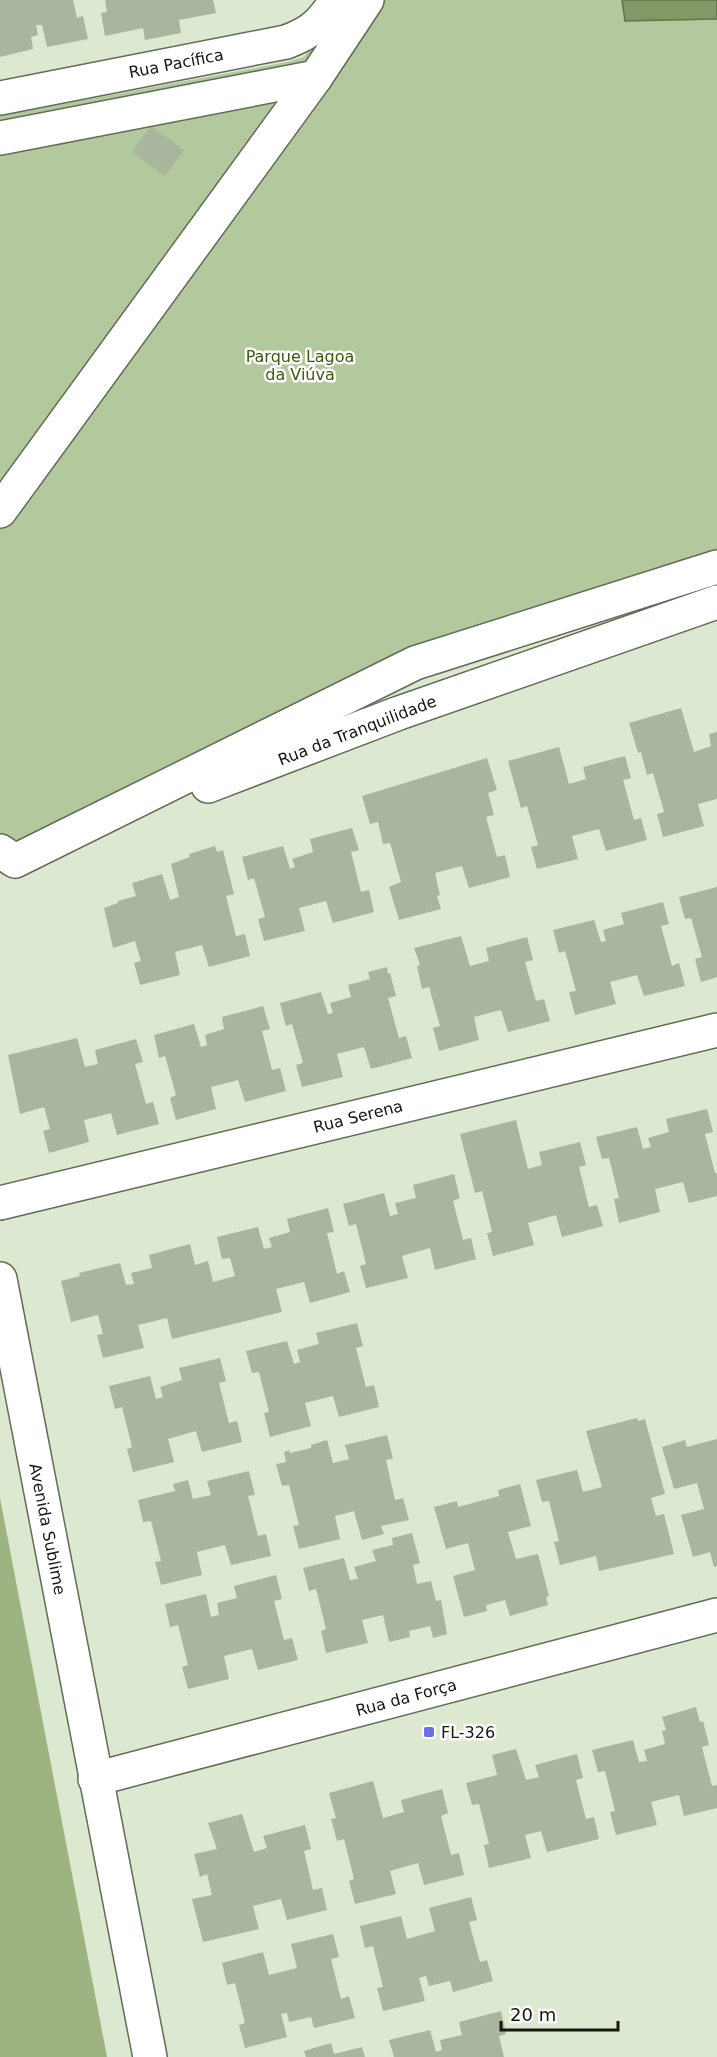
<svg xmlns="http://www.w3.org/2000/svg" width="717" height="2057" font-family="'DejaVu Sans',sans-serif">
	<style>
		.green { fill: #b4c89d }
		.forest { fill: #9db481 }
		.water { fill: #829966; stroke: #61724c; stroke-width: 1.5 }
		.building { fill: #aab59e }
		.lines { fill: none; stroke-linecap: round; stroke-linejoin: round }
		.street-casing { stroke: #616b56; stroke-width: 36 }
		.street { stroke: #fff; stroke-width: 33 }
		.poi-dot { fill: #6a6ee8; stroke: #fff; stroke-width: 2 }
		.labels { text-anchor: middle; stroke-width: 5; stroke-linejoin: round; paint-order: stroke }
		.street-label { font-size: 16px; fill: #14170f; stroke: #fff }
		.park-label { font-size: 16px; fill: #3d5808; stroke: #fff }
		.poi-label { font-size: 16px; fill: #14170f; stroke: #fff; text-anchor: start }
	</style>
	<rect width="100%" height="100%" fill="#dde8d0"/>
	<polygon class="green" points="342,0 717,0 717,567 415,663 0,851 0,116 287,62 304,57"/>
	<polygon class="forest" points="0,1498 107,2057 0,2057"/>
	<polygon class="water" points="622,0 717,0 717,19 625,21"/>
	<g class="building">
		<polygon points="0,0 73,0 77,18 83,16 88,39 47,47 42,25 36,25 38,35 31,37 33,49 0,57"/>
		<polygon points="105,0 213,0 216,13 179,20 181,33 145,40 143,28 105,36 101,13 107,12"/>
		<polygon points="151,126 184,150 165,176 132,152"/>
		<polygon points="681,708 694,752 711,746 709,734 717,732 717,799 698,804 704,826 663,837 657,814 664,812 653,773 647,775 641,752 638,753 629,723"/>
		<polygon points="559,747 569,784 586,779 583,767 625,756 631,778 623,780 634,820 641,818 647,840 606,851 599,829 572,836 578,859 537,869 531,847 538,845 527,806 521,808 508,761"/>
		<polygon points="487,758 497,790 488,793 494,815 486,817 497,857 505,855 510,877 469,888 462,866 435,873 440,895 437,896 441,909 399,920 389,887 401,882 390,843 383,844 378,822 370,824 362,796"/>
		<polygon points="352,828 359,850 351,852 361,892 369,890 374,912 333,923 326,901 299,908 305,931 264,941 258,919 265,917 254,878 248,880 242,857 283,846 290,869 295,867 292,859 313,852 310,839"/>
		<polygon points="215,846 217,852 223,850 234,894 226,896 236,936 245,934 250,956 209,967 202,945 175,952 180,975 140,985 134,963 141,961 135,941 113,948 104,908 118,903 118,901 136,896 132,883 162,874 170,900 179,897 171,864 190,857 189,854"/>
		<polygon points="717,887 717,977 701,982 695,959 702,957 691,918 685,919 679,897"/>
		<polygon points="663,902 669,924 661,926 672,966 679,963 685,986 644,996 637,975 610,982 616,1004 575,1015 569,992 576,991 565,951 559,953 553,930 594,920 601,942 606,941 603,930 624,924 621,913"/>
		<polygon points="461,936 470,966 489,961 486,948 527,937 533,960 525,962 536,1001 544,999 550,1021 508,1032 501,1010 474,1017 479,1040 439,1051 433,1028 440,1026 429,987 422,989 417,966 420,965 414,948"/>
		<polygon points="387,967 388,974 390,973 396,996 388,998 399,1038 406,1036 412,1058 371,1069 364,1047 337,1054 343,1077 302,1087 296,1065 303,1063 292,1024 286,1026 280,1003 321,992 328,1014 333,1013 330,1003 351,997 348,985 370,979 368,972"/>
		<polygon points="263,1006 270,1029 262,1031 272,1070 280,1068 286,1091 245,1102 238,1080 211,1087 216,1109 176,1120 170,1098 176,1095 165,1056 159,1058 154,1035 194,1024 201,1047 207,1045 205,1035 224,1029 222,1017"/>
		<polygon points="77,1038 85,1067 98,1064 95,1050 136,1039 143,1062 135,1064 146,1104 153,1102 159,1124 117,1135 111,1113 84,1120 89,1142 49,1153 43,1131 50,1129 44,1107 20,1114 8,1055"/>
		<polygon points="707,1109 713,1132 705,1134 715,1173 717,1173 717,1196 689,1203 683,1182 655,1189 660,1212 619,1223 614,1199 619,1198 609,1158 602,1159 596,1137 637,1127 643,1149 651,1147 648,1138 669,1132 666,1119"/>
		<polygon points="516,1120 528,1169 542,1165 539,1152 580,1142 586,1165 579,1167 589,1207 597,1205 603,1226 562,1237 556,1215 528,1223 534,1245 493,1256 487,1233 492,1232 482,1191 475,1193 460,1134"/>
		<polygon points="454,1174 460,1198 453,1201 463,1240 471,1238 476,1259 435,1270 430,1248 402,1256 408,1278 366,1288 360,1266 366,1264 356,1224 349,1226 343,1204 384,1193 390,1216 398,1214 395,1203 416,1198 413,1185"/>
		<polygon points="328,1208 334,1232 327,1233 337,1274 344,1271 350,1292 310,1303 304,1282 276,1289 282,1312 172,1339 167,1318 138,1325 144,1348 103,1358 97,1335 103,1334 98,1315 71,1322 61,1281 80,1276 79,1273 120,1263 126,1285 134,1284 131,1273 152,1268 149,1255 190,1244 195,1265 208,1261 213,1282 235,1276 230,1258 222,1259 217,1237 258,1227 264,1249 272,1247 269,1238 290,1232 287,1219"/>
		<polygon points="357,1323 363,1346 356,1348 366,1387 374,1385 379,1407 339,1417 333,1396 305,1403 311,1426 270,1437 264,1413 269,1412 259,1372 252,1373 246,1351 287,1341 294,1364 300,1362 297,1350 319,1344 316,1333"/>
		<polygon points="220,1358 226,1381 219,1383 229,1423 237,1421 242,1442 202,1452 196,1431 168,1439 174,1462 133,1472 127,1449 132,1447 122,1407 115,1409 109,1386 150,1376 156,1399 163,1397 160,1387 182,1380 179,1368"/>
		<polygon points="637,1418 638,1421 645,1419 665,1494 651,1498 656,1516 664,1514 674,1554 599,1571 596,1556 560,1565 554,1542 559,1541 549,1501 542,1502 536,1480 577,1470 583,1492 602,1487 586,1431"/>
		<polygon points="387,1435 393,1459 386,1460 395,1500 403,1498 409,1520 381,1526 384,1534 362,1540 354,1511 335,1516 340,1539 299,1549 293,1526 299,1525 289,1485 282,1486 276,1464 286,1462 284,1452 289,1450 290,1453 311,1448 311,1445 327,1440 333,1463 349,1459 345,1445"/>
		<polygon points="717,1439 717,1566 714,1567 710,1552 693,1557 681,1515 704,1509 697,1483 674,1489 662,1447 685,1440 687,1447"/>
		<polygon points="249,1471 255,1495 248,1496 258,1536 266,1534 271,1556 231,1565 225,1545 197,1552 202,1575 161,1585 155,1562 161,1561 151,1521 143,1522 138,1500 175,1491 173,1484 188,1480 193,1499 211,1495 207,1481"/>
		<polygon points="520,1484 531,1526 508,1532 516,1559 538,1554 549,1596 546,1597 548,1605 510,1616 505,1600 486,1605 487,1611 464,1617 453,1576 475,1570 468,1543 446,1549 434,1507 457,1501 458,1507 499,1496 498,1490"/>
		<polygon points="412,1533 420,1563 413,1565 417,1584 431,1581 436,1601 441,1600 447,1634 433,1638 430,1626 409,1631 410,1637 389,1642 383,1615 362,1620 368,1643 326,1653 321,1631 326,1629 316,1589 309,1591 303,1568 344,1558 350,1580 358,1579 354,1567 376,1561 372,1550 393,1545 392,1538"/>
		<polygon points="276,1575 282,1599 274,1601 284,1640 292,1638 298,1660 258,1670 252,1649 224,1656 229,1679 188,1689 182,1667 188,1665 178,1625 170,1627 165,1604 206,1594 211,1617 219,1615 217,1603 237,1598 234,1586"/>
		<polygon points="696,1707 700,1722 703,1721 709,1745 702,1747 712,1786 717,1785 717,1808 684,1816 679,1795 651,1802 657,1825 616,1835 610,1812 615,1811 605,1771 598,1772 592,1750 633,1740 639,1762 647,1761 644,1750 665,1744 662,1731 666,1730 662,1717"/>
		<polygon points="516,1749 526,1780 539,1777 535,1765 577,1754 583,1778 576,1780 586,1819 594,1817 599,1839 547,1852 541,1831 525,1835 531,1858 489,1868 484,1845 489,1844 479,1804 472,1805 466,1783 497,1775 492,1755"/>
		<polygon points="373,1781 383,1818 404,1812 401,1800 442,1789 448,1813 441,1816 451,1855 459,1853 464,1875 424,1885 418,1863 390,1871 396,1894 355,1904 349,1881 354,1879 344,1839 337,1841 331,1819 336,1818 329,1793"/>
		<polygon points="242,1814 254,1852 267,1848 263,1836 305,1825 311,1849 304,1851 313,1890 322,1888 327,1910 287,1920 281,1899 253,1906 259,1929 203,1942 192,1899 212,1895 207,1874 200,1877 194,1854 217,1849 208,1823"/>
		<polygon points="471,1897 477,1920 469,1922 480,1962 487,1960 493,1981 453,1992 450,1981 429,1986 426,1976 419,1978 425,2001 383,2011 377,1988 383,1987 373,1946 365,1948 360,1926 401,1916 407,1939 435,1931 429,1908"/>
		<polygon points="333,1934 339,1957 331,1959 341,1999 349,1996 355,2018 314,2028 311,2017 289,2022 287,2013 281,2014 287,2037 245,2048 239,2025 245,2023 235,1983 227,1985 222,1963 263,1952 269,1975 297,1968 291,1944"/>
		<polygon points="501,2011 506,2034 499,2036 504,2057 394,2057 389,2040 430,2030 436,2052 442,2050 440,2040 462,2035 459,2022"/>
		<polygon points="331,2043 334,2054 362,2047 365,2057 306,2057 304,2051"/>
	</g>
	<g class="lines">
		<g class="street-casing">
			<g id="street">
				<path d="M0,98L286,42C313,32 321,23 337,0"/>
				<polyline points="0,138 316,77"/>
				<polyline points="0,511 316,77 367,0"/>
				<polyline points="208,786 399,713 717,602"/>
				<polyline points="0,851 15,861 415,663 717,567"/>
				<polyline points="0,1203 717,1030"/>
				<polyline points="0,1279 150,2057"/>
				<polyline points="95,1779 717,1615"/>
			</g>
		</g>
		<use href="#street" class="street"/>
	</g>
	<rect class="poi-dot" x="423" y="1726" width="12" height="12" rx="3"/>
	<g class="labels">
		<g class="street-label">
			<text transform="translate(176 63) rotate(-11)" y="6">Rua Pacífica</text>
			<text transform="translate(357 730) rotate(-21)" y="6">Rua da Tranquilidade</text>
			<text transform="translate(358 1116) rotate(-14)" y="6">Rua Serena</text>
			<text transform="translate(48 1529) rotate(79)" y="6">Avenida Sublime</text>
			<text transform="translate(406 1697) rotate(-15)" y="6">Rua da Força</text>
		</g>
		<g class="park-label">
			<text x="300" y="362">Parque Lagoa<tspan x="300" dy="18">da Viúva</tspan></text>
		</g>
		<g class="poi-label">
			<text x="441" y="1738">FL-326</text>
		</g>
	</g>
	<path d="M501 2021v9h117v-9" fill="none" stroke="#14170f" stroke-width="3"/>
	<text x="510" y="2021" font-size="18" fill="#14170f" stroke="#ffffff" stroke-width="4.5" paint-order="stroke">20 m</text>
</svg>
